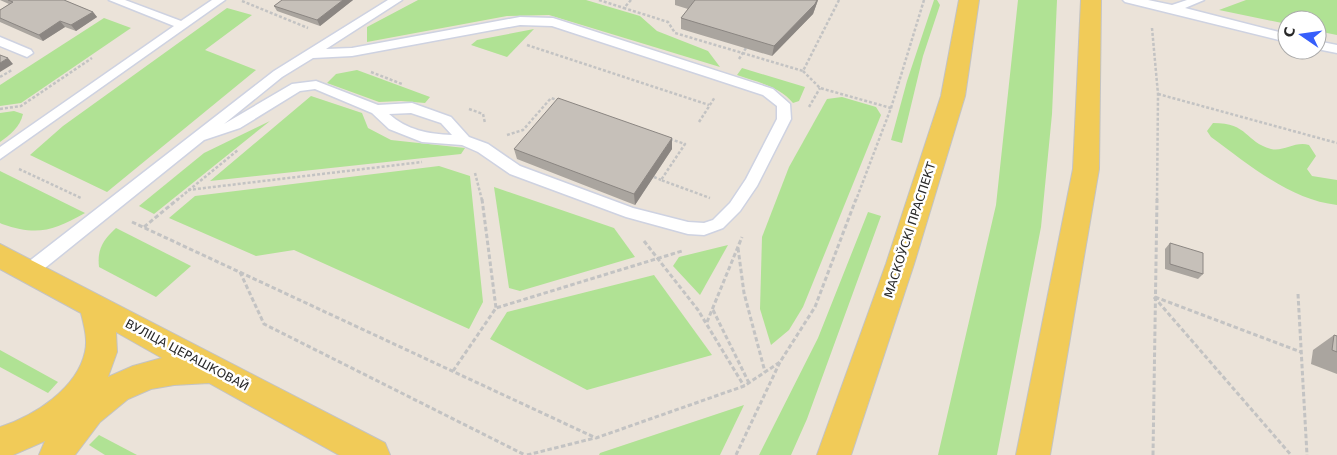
<svg xmlns="http://www.w3.org/2000/svg" width="1337" height="455" font-family="'DejaVu Sans',sans-serif">
	<style>
		.green { fill: #b0e294 }
		.lines { fill: none; stroke-linecap: round; stroke-linejoin: round }
		.service-casing { stroke: #ced2e1; stroke-width: 3 }
		.primary-casing { stroke: #c3c3c3; stroke-width: 2 }
		.path-far1 { stroke: #c3c3c3; stroke-width: 2.5; stroke-dasharray: 3 2; stroke-linecap: butt }
		.path { stroke: #c3c3c3; stroke-width: 3; stroke-dasharray: 4.5 2.5; stroke-linecap: butt }
		.service { fill: #fff; fill-rule: evenodd }
		.primary { fill: #f1cb58; fill-rule: evenodd }
		.wall { fill: #aaa59f }
		.shaded-wall { fill: #8b8682 }
		.building { fill: #c6c0b9; stroke: #8b8682 }
		.labels { text-anchor: middle; stroke-width: 5; stroke-linejoin: round; paint-order: stroke }
		.street-label { font-size: 12px; fill: #282828; stroke: #fff }
	</style>
	<rect width="100%" height="100%" fill="#ebe3d9"/>
	<g class="green">
		<polygon points="418,0 586,0 640,16 657,31 708,51 720,67 549,15 507,16 367,42 367,27"/>
		<polygon points="934,0 937,0 940,5 923,56 902,143 891,140 907,81"/>
		<polygon points="1018,0 1057,0 1052,114 1041,227 997,455 938,455 996,205"/>
		<polygon points="1246,0 1337,0 1337,35 1317,31 1317,20 1287,20 1287,24 1219,10"/>
		<polygon points="227,8 252,15 205,50 256,70 107,192 30,155 63,126"/>
		<polygon points="104,18 131,28 21,103 0,106 0,85"/>
		<polygon points="534,29 507,57 471,45 477,40"/>
		<path d="M742,68L805,87L799,101L793,103C779,86 757,82 737,75Z"/>
		<polygon points="357,70 430,97 425,103 401,101 379,102 327,83 336,74"/>
		<polygon points="311,96 362,113 368,128 391,140 465,148 461,154 210,181"/>
		<polygon points="842,97 876,107 881,115 803,307 789,330 771,345 760,309 762,237 789,167 827,99"/>
		<path d="M14,111L23,114C20,127 10,135 0,142V113Z"/>
		<polygon points="270,121 154,214 139,206 204,153"/>
		<path d="M1213,123C1249,123 1245,142 1271,149C1284,152 1295,141 1309,145L1316,156L1307,169L1312,176L1337,180V205C1290,200 1248,164 1211,137L1207,131Z"/>
		<polygon points="439,166 470,176 483,302 469,329 294,250 256,256 169,218 195,196"/>
		<path d="M0,171L85,213C53,231 37,236 2,224L0,223Z"/>
		<polygon points="494,187 614,228 635,257 520,291 509,288"/>
		<polygon points="868,212 881,216 807,419 791,455 759,455 818,338"/>
		<path d="M116,228L191,266L156,297L99,267C97,249 103,240 116,228Z"/>
		<polygon points="728,245 700,295 673,266 679,257"/>
		<polygon points="654,275 712,355 587,390 490,339 507,312"/>
		<polygon points="0,350 58,382 48,393 0,367"/>
		<polygon points="744,405 720,455 599,455 600,453"/>
		<polygon points="99,435 137,455 105,455 89,445"/>
	</g>
	<g class="lines">
		<g class="service-casing">
			<g id="service">
				<polygon points="109,0 125,0 181,21 212,0 225,0 0,159 0,147 174,26"/>
				<path d="M388,0H402L326,49L352,48L520,17L553,18L773,89L790,104L791,119L757,186L740,211L723,228L704,235L688,234L626,217L510,174L478,152L462,145L422,142L389,129L372,113L315,89L300,91L240,128L204,140L35,276L29,277L23,276L21,271L23,266L274,71ZM520,25L552,26L763,95L777,106V119L746,179L730,203L713,220L704,223L688,222L633,208L520,166L488,144L469,137L451,117L412,103L378,105L316,81L292,84L224,124L282,77L313,58L352,56ZM411,113L441,123L452,135C428,134 407,130 389,114Z"/>
				<polygon points="1123,0 1148,0 1172,5 1187,0 1204,0 1185,8 1287,34 1287,42 1125,2"/>
				<polygon points="0,37 31,50 33,53 27,57 0,46"/>
				<polygon points="1317,41 1337,45 1337,53 1317,49"/>
			</g>
		</g>
		<g class="primary-casing">
			<g id="primary">
				<polygon points="959,0 979,0 965,96 914,264 851,455 817,455 886,264 941,96"/>
				<polygon points="1081,0 1101,0 1099,169 1050,455 1016,455 1073,169"/>
				<path d="M0,244L385,443L390,455H339L209,383L174,385L151,389L128,399L100,422L75,455H39L45,441L13,455H0V427C34,416 77,389 85,352C88,339 84,326 81,313L0,269ZM116,332L162,358L133,366L108,377L117,352Z"/>
			</g>
		</g>
		<g class="path-far1">
			<polyline points="599,0 624,8"/>
			<polyline points="631,0 624,8 668,22 675,33 803,71 839,0"/>
			<polyline points="242,1 308,28"/>
			<polyline points="1152,28 1158,94 1157,200"/>
			<polyline points="527,45 709,105"/>
			<polyline points="739,59 746,48"/>
			<polyline points="803,71 820,88 891,108 856,200"/>
			<polyline points="371,72 402,84"/>
			<polyline points="0,77 12,70"/>
			<polyline points="1158,94 1337,143"/>
			<polyline points="809,107 820,88"/>
			<polyline points="891,108 924,0"/>
			<polyline points="0,109 21,106 92,58"/>
			<polyline points="469,109 483,114 485,123"/>
			<polyline points="699,122 715,97"/>
			<polyline points="507,135 523,130 551,98 560,101"/>
			<polyline points="670,139 685,144 661,180 710,198"/>
			<polyline points="19,169 81,198"/>
			<polyline points="475,173 482,200"/>
			<polyline points="654,177 661,180"/>
			<polyline points="188,190 422,162"/>
			<polyline points="177,200 238,150"/>
		</g>
		<g class="path">
			<polyline points="482,199 496,308"/>
			<polyline points="132,222 596,438 744,386 780,362"/>
			<polyline points="144,227 178,199"/>
			<polyline points="644,241 698,310 744,386"/>
			<polyline points="738,248 744,293 765,372"/>
			<polyline points="240,272 264,324 525,455"/>
			<polyline points="1298,294 1307,455"/>
			<polyline points="1154,297 1291,455"/>
			<polyline points="1155,297 1301,352"/>
			<polyline points="713,310 749,383"/>
			<polyline points="707,322 742,237"/>
			<polyline points="453,371 496,308 682,251"/>
			<polyline points="527,455 595,438"/>
			<polyline points="736,455 780,362 815,307 856,199"/>
			<polyline points="1153,455 1157,199"/>
		</g>
		<use href="#service" class="service"/>
		<use href="#primary" class="primary"/>
	</g>
	<g class="wall">
		<polygon points="0,0 64,0 93,12 97,17 76,31 65,27 43,41 0,22 0,10 9,4"/>
		<polygon points="282,0 353,0 320,26 277,11 274,6"/>
		<polygon points="675,0 818,0 813,14 772,56 681,29 681,18 688,9 675,5"/>
		<polygon points="514,149 672,149 635,205 517,159"/>
		<polygon points="1170,243 1203,274 1198,279 1165,269 1165,249"/>
		<polygon points="1334,335 1337,336 1337,374 1311,364 1313,350"/>
	</g>
	<g class="shaded-wall">
		<polygon points="343,0 353,0 320,26 317,20"/>
		<polygon points="817,0 818,0 813,14 772,56 774,46"/>
		<polygon points="93,12 97,17 76,31 71,25"/>
		<polygon points="60,21 65,27 43,41 39,35"/>
		<polygon points="8,58 13,64 0,72 0,63"/>
		<polygon points="672,138 672,149 635,205 634,194"/>
	</g>
	<g class="building">
		<polygon points="8,0 64,0 93,12 71,25 60,21 39,35 0,18 0,10 13,2"/>
		<polygon points="282,0 343,0 317,20 274,6"/>
		<polygon points="695,0 817,0 815,4 774,46 681,18"/>
		<polygon points="0,55 8,58 0,63"/>
		<polygon points="558,98 672,138 634,194 514,149"/>
		<polygon points="1170,243 1203,253 1203,274 1170,264"/>
		<polygon points="1334,335 1337,336 1337,352 1332,350"/>
	</g>
	<g class="labels">
		<g class="street-label">
			<text transform="translate(910 230) rotate(-72)" y="4">МАСКОЎСКІ ПРАСПЕКТ</text>
			<text transform="translate(187 355) rotate(28)" y="4">ВУЛІЦА ЦЕРАШКОВАЙ</text>
		</g>
	</g>
	<g transform="translate(1302 35) rotate(283)"><circle r="24" fill="#ffffff" stroke="#a9a9a9"/>
	<path d="M0-4L9 19L0 12L-9 19Z" fill="#365efb"/>
	<text y="-8" font-size="14" font-weight="bold" text-anchor="middle" fill="#282828">С</text>
	</g>
</svg>
